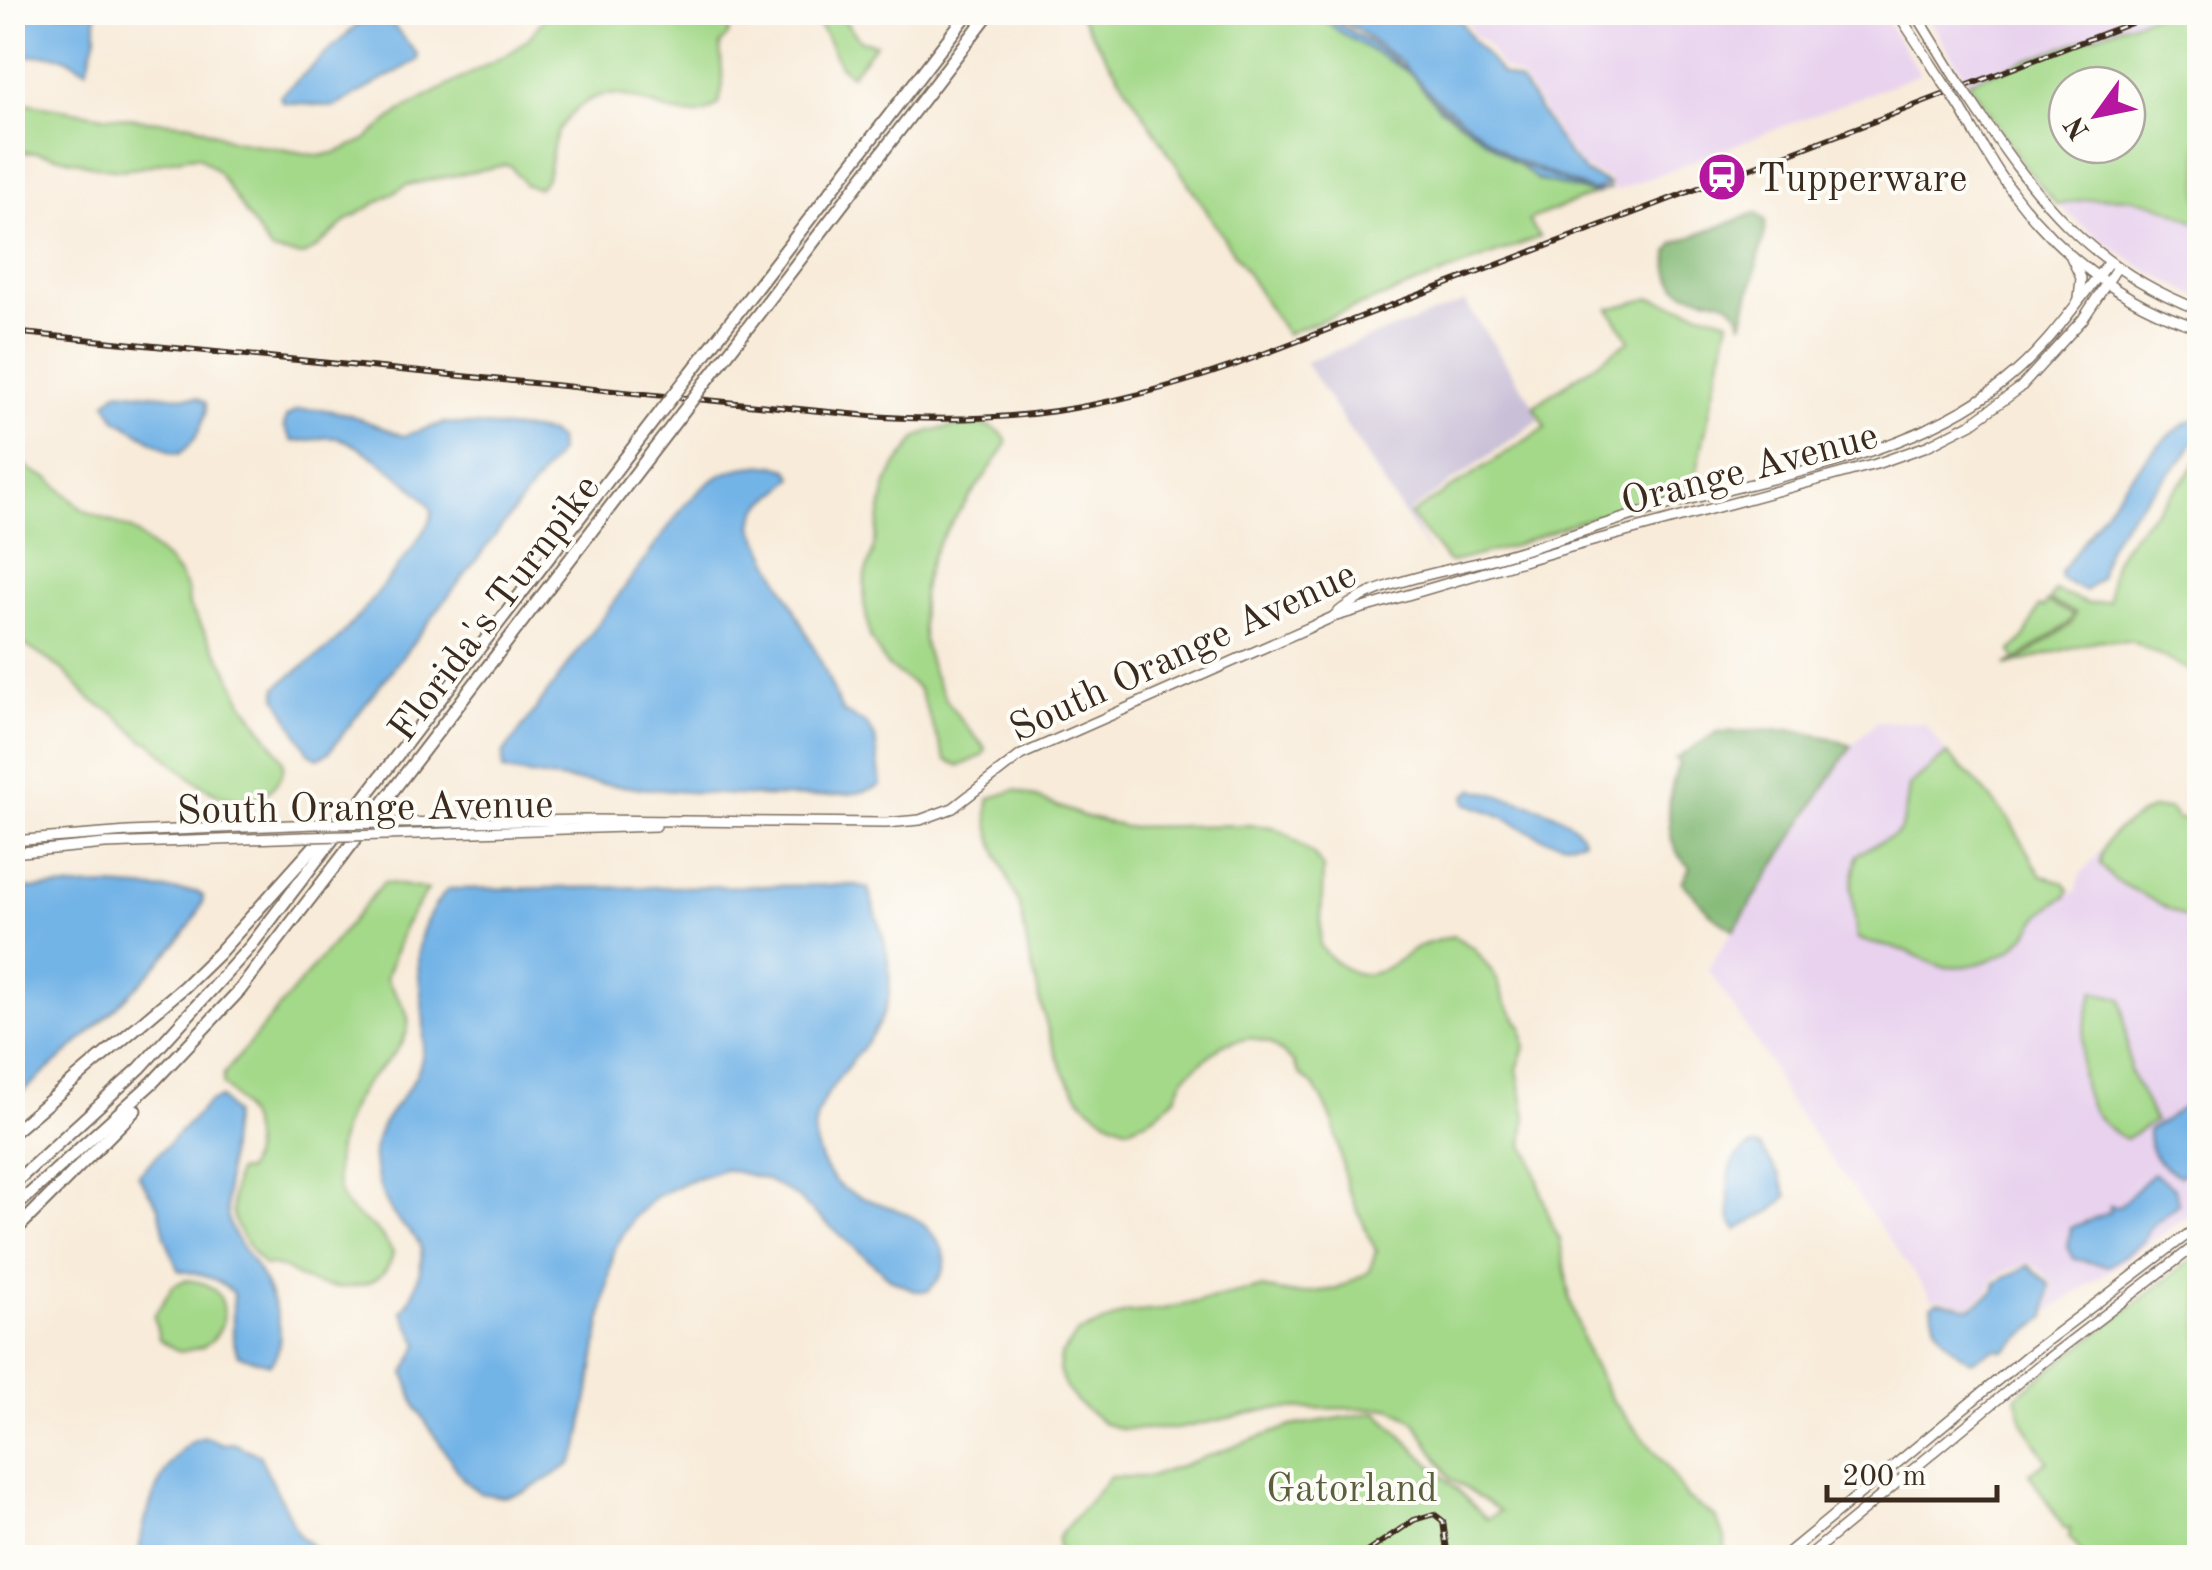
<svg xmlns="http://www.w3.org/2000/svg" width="2212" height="1570" font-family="'Old Standard TT',serif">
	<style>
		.built { fill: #e8d2ee; fill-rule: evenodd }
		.industrial { fill: #c9bfd7 }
		.green { fill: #a4d98a; stroke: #708254; stroke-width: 2.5; fill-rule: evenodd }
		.forest { fill: #83b976; stroke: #5f724a; stroke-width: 2.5 }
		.water { fill: #73b4e7; stroke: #576f82; stroke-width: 2.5 }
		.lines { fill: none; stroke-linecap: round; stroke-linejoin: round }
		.major-casing { stroke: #7d6e5f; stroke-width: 12 }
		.highway-casing { stroke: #7d6e5f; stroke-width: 15 }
		.major { stroke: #fff; stroke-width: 9 }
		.highway { stroke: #fff; stroke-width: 11 }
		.rail-casing { stroke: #3b2a1e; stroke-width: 6 }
		.rail { stroke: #fdfcf7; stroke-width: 2.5; stroke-dasharray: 8; stroke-linecap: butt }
		.major-bridge-casing { stroke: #7d6e5f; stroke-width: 12; stroke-linecap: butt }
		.highway-bridge-casing { stroke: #7d6e5f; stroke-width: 15; stroke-linecap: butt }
		.major-bridge { stroke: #fff; stroke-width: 9 }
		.highway-bridge { stroke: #fff; stroke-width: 11 }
		.labels { text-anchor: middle; stroke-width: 8; stroke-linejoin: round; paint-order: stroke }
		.poi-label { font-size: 40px; fill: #3b2a1e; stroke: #fdfcf7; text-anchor: start }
		.street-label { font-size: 40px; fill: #3b2a1e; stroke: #fdfcf7 }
		.park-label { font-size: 40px; fill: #5a5f3e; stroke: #fdfcf7 }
	</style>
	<rect width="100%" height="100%" fill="#fdfcf7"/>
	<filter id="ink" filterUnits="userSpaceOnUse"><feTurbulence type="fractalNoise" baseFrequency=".01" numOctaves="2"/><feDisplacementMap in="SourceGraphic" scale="20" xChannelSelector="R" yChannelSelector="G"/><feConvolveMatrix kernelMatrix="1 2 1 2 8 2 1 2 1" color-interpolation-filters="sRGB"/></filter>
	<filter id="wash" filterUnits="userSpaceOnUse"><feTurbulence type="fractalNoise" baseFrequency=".0048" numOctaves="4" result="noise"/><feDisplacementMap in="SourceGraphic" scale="40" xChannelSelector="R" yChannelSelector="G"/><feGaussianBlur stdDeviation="2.25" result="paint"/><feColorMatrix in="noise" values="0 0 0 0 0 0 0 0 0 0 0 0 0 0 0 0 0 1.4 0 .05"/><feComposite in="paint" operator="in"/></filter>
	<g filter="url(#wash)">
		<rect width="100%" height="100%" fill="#f8ebd9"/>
		<g class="built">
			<polygon points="1463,13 1881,13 1920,74 1615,191 1609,179 1584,168 1572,155 1522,78 1501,67 1485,42 1474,35"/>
			<polygon points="1925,13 2158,13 1968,81"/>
			<polygon points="2102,195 2153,201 2199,224 2199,297 2151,273 2108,245 2057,205"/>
			<path d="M1877,721L1924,723L1947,754L1909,786L1906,823L1901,833L1857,855L1851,888L1853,922L1871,944L1918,954L1941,966L2014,947L2049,906L2066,897L2068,892L2075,893L2081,874L2101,850L2100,864L2190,920L2199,930V1097L2148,1131V1145L2165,1168L2180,1175L2199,1163V1208L2049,1312L2053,1284L2041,1270L2028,1262L2002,1273L1993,1280L1990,1289L1970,1306L1939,1298L1933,1300L1785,1096L1769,1062L1708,969L1851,746ZM2122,1000L2130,1071L2087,1099L2078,1064ZM2147,1181L2179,1204L2109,1266L2092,1262L2079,1226L2101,1217L2114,1205L2119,1207Z"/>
		</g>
		<polygon class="industrial" points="1465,302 1533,404 1539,420 1408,513 1433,559 1305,362"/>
		<g class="green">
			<path d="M548,13H734L728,35L720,45L723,84L719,104C678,139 628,73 586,102C574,110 561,123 556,137C548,155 554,174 538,188L525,185L511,166L505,165L407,185L349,219L315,249L301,256L271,251L217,171L198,156C169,157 142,172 113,169C77,166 52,148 13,153V101L104,116L192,124L230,140L320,156L338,152L365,140L404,109L513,51L530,37Z"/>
			<polygon points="809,13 838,13 861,41 876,44 851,75 840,66 824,33"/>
			<polygon points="1078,13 1316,13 1338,31 1410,73 1439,108 1479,134 1538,180 1595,194 1528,220 1540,237 1286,334"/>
			<path d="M2158,13H2199V224C2146,194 2116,192 2057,205L2023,164L1968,81ZM2067,85H2127V145H2067Z"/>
			<polygon points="1651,298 1729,320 1693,490 1576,522 1510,547 1449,563 1410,515 1546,427 1534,406 1630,340 1609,309"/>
			<path d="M962,425C980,425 1000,423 1007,443C987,476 961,506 941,539C913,585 917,647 943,694C954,714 972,732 986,749L982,756L960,766L946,760L918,688L887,666L870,637L864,603L865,575L872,555L886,486L896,466L917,438L930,431Z"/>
			<path d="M12,449L17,459L35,473L49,478L83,510L132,530L169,562L179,575L188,592L189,606L225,665L243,702L283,759C285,771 281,778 273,787C234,827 179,768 151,742L144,741L115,714L91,700L63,670L13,637Z"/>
			<path d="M2199,456V675L2133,642L2100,640L2005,666L2013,661L2017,662L2070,625L2076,613L2050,601L2055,591L2088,604L2109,601C2110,589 2110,573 2115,561C2132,525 2183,492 2199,456Z"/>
			<polygon points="2047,602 2074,615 2069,623 2016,660 2011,652 2025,637 2039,606 2044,608"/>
			<path d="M1947,754L1977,782L2010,821L2041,875L2064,882L2069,890L2066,897C2035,912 2037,926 2015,946C2000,960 1961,971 1940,966C1927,962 1916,954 1903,950C1887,946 1872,945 1857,938L1851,888L1857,855C1905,824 1901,849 1909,786Z"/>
			<path d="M1016,790L1083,816L1125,827L1249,825L1273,827L1287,834L1314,855L1323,868L1320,945C1326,956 1333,960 1343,967C1376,988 1395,958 1423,945C1433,941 1444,939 1454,936L1475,949L1496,977L1505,1002L1522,1027L1525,1048L1517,1069L1526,1116L1523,1146L1531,1157L1550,1221L1560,1240L1570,1300L1588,1355L1611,1399L1665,1464L1688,1499L1715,1517L1725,1538V1557H1058V1537L1110,1477H1150L1291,1426L1377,1412L1487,1519L1500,1511L1451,1479L1414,1421L1391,1408L1271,1409L1177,1429H1120L1104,1423L1078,1403L1065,1387L1059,1370L1061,1355L1078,1333L1126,1313L1159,1310L1261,1288L1296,1294L1337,1289L1369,1272L1376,1251L1347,1187L1334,1124L1323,1100L1315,1087L1300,1075L1293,1062L1270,1043L1251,1038L1223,1044L1185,1076L1176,1096L1156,1115L1129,1128C1066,1110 1056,1055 1039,999C1038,982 1032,969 1028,952C1025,937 1024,920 1019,905C1009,877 980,828 990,798Z"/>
			<path d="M2152,809H2170L2177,819L2199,820V930L2190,920L2113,879L2100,864C2101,834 2128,822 2152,809Z"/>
			<path d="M384,882L428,890L404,926L386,978C393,993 411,1009 408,1026C405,1050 376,1069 363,1087C342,1116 325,1171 345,1204C351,1214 365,1221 374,1228C382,1235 387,1244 393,1252C387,1293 331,1293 300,1278C287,1271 280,1263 264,1266C236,1230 224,1218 237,1171H246C263,1137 248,1110 223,1084L224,1074Z"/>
			<path d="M2094,991L2122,999L2130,1071L2155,1121L2125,1139C2066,1108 2078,1044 2094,991Z"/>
			<polygon points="2199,1254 2199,1557 2084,1557 2070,1537 2071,1528 2064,1528 2029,1473 2047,1461 2023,1422 2016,1396"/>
			<path d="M185,1280C193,1281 202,1281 209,1286C232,1301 226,1333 204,1346C197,1349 187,1350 180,1352L159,1339L154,1316L173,1286Z"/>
		</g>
		<g class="forest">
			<path d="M1756,213L1765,220V232L1742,324C1737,284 1682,309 1671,277C1668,270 1668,260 1668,252L1675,243Z"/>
			<path d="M1791,730L1831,738L1851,746L1734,930L1713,916L1682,882L1690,867C1660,845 1668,792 1679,763L1676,759L1717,732Z"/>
		</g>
		<g class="water">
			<path d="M12,13H96V36L87,69C77,67 74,61 65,58C50,52 28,57 13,58Z"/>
			<polygon points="370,13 383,13 418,55 418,60 334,107 282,102 280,96"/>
			<path d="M1316,13C1349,28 1381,49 1410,73L1412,75L1433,100L1512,161L1592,193L1611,188L1595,194L1538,180L1479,134L1439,108L1410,73L1338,31Z"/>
			<polygon points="1323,13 1456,13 1471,38 1502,74 1521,82 1568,154 1586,173 1609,184 1593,191 1514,159 1435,98 1400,61 1355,28"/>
			<path d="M118,391L198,398L206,403C208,419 193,446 179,454L171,452L116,419L106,402Z"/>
			<path d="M297,410L321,409L348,414L403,436L444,423L533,430L549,433L558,439L559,452L329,752L318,758L309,753L277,697V687C295,670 320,658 337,640C353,623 434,528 432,512C429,495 362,446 344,440C326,433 309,443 292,441L284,426L286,417Z"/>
			<path d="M2199,418V435C2191,442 2189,452 2181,461C2152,493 2103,532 2100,578L2085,591L2061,579L2060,573C2090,533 2153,431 2199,418Z"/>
			<path d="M775,465L788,469L793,477C779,497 754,500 753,527L822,664L842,711L866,724L875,737L881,785C843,813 558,783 503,770V754L684,506C718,472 727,467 775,465Z"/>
			<path d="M1474,789C1501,797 1578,811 1583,840C1555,850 1529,831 1505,818C1493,812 1479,808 1466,803L1465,796Z"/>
			<path d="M856,885L868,888C878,921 893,958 889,993C883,1052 796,1092 818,1152C823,1166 831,1181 844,1189C880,1210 916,1204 940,1245C952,1263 942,1277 928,1291H916L892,1280L794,1195L765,1179L724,1169L688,1181L655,1197L634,1217L614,1249L579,1448L571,1464L525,1492L503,1497L480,1493L463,1479L416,1407L405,1373L419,1344L402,1311C414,1298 425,1264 420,1246C417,1237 407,1230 400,1223C385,1206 376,1182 374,1160C370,1119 416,1095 422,1057C433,989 393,951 448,889Z"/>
			<path d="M109,886L197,892L203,896C205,933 47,1074 13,1099V889Z"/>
			<path d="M2199,1097V1163L2180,1176C2161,1166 2147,1154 2148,1131Z"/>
			<path d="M221,1098L233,1114C229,1138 223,1201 229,1223C233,1238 245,1250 253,1263C269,1288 294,1337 270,1364L238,1355L233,1340V1293C212,1273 202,1276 178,1270L165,1236L159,1208L138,1175L209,1102Z"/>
			<path d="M1753,1146L1760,1147L1780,1176L1787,1196L1773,1210L1737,1230C1729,1221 1729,1212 1729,1200C1727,1174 1726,1158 1753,1146Z"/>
			<polygon points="2153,1173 2175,1188 2179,1204 2149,1228 2143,1242 2109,1266 2074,1259 2068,1247 2071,1228 2110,1212 2110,1206 2119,1207"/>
			<path d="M2028,1265L2050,1285L2046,1317L2004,1351L1994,1349L1971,1361C1950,1349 1933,1331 1932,1305L1938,1301L1971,1308L1994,1291L1996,1283Z"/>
			<path d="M206,1437L223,1444L233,1443L259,1455L298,1534L324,1557H139C140,1522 167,1441 206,1437Z"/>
		</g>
	</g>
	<g filter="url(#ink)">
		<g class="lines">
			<g class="major-casing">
				<g id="major">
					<polyline points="1897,12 1943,82"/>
					<polyline points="1915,12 1955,77"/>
					<path d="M1970,99C2033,195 2089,268 2200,310"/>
					<path d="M1958,104C1974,130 1988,158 2006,183C2053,250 2120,304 2200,328"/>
					<polyline points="2071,257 2081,278 2079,299"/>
					<polyline points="1333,617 1567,548 1876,464 1927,446 1972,423 2020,388 2083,319 2116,269"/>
					<path d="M395,823L589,820L886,823L920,820L953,808L1021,755L1333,617C1369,581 1448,572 1496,558C1555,542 1612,520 1671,504C1779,475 1915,454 2003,383C2046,349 2075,305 2108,263"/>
					<polyline points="386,835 656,826"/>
					<polyline points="12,841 128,832 315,824"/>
					<polyline points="12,853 105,844 305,837"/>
					<polyline points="12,1555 14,1558"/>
					<polyline points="1782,1558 2028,1355 2200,1225"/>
					<polyline points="1806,1558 2038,1366 2200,1242"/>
				</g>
			</g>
			<g class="highway-casing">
				<g id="highway">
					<polyline points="690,374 969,12"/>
					<polyline points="709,378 990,12"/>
					<polyline points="12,1133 184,987 218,954 337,821"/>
					<polyline points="12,1185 140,1068 250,947 662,410"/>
					<polyline points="12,1210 153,1082 240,990 682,413"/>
					<polyline points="12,1234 135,1110"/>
				</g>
			</g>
			<use href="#major" class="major"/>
			<use href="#highway" class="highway"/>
			<g class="rail-casing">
				<g id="rail">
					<path d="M12,332L870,416C1004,426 1106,410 1232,366L2160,12"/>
					<polyline points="1358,1558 1414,1520 1434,1514 1443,1521 1448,1558"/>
				</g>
			</g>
			<use href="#rail" class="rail"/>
			<g class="major-bridge-casing">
				<g id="major-bridge">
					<polyline points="1955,77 1970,99"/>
					<polyline points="1943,82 1958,104"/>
					<polyline points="315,824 395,823"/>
					<polyline points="305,837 386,835"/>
				</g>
			</g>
			<g class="highway-bridge-casing">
				<g id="highway-bridge">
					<polyline points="662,410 690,374"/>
					<polyline points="682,413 709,378"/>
				</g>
			</g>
			<use href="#major-bridge" class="major-bridge"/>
			<use href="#highway-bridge" class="highway-bridge"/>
		</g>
	</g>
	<defs>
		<g id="station-disc" transform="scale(2.5)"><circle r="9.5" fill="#b5179e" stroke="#fdfcf7"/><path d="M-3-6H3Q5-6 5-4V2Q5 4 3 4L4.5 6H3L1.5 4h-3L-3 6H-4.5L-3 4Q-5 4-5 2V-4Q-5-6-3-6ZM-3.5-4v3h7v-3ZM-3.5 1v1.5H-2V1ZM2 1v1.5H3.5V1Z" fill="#fff"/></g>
	</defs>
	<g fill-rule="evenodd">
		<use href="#station-disc" x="1722" y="177"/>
	</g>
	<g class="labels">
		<g class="poi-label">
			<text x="1757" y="191">Tupperware</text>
		</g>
		<g class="street-label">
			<text transform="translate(1749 467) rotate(-15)" y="14">Orange Avenue</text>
			<text transform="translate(493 607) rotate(-53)" y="14">Florida's Turnpike</text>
			<text transform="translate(1182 650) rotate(-25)" y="14">South Orange Avenue</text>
			<text transform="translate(365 806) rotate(-1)" y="14">South Orange Avenue</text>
		</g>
		<g class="park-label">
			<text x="1352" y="1501">Gatorland</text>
		</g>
	</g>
	<rect width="2212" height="1570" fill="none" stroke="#fdfcf7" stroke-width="50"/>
	<g transform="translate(2097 115) rotate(237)"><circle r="48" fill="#fdfcf7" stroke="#afa8a0" stroke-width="2.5"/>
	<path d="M0-8L18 38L0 25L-18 38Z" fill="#b5179e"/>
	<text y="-15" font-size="28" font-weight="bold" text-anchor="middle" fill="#3b2a1e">N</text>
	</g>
	<path d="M1827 1485v15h170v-15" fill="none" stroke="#3b2a1e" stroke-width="5"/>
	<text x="1842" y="1485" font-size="30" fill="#3b2a1e" stroke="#fdfcf7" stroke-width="8" paint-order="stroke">200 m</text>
</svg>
